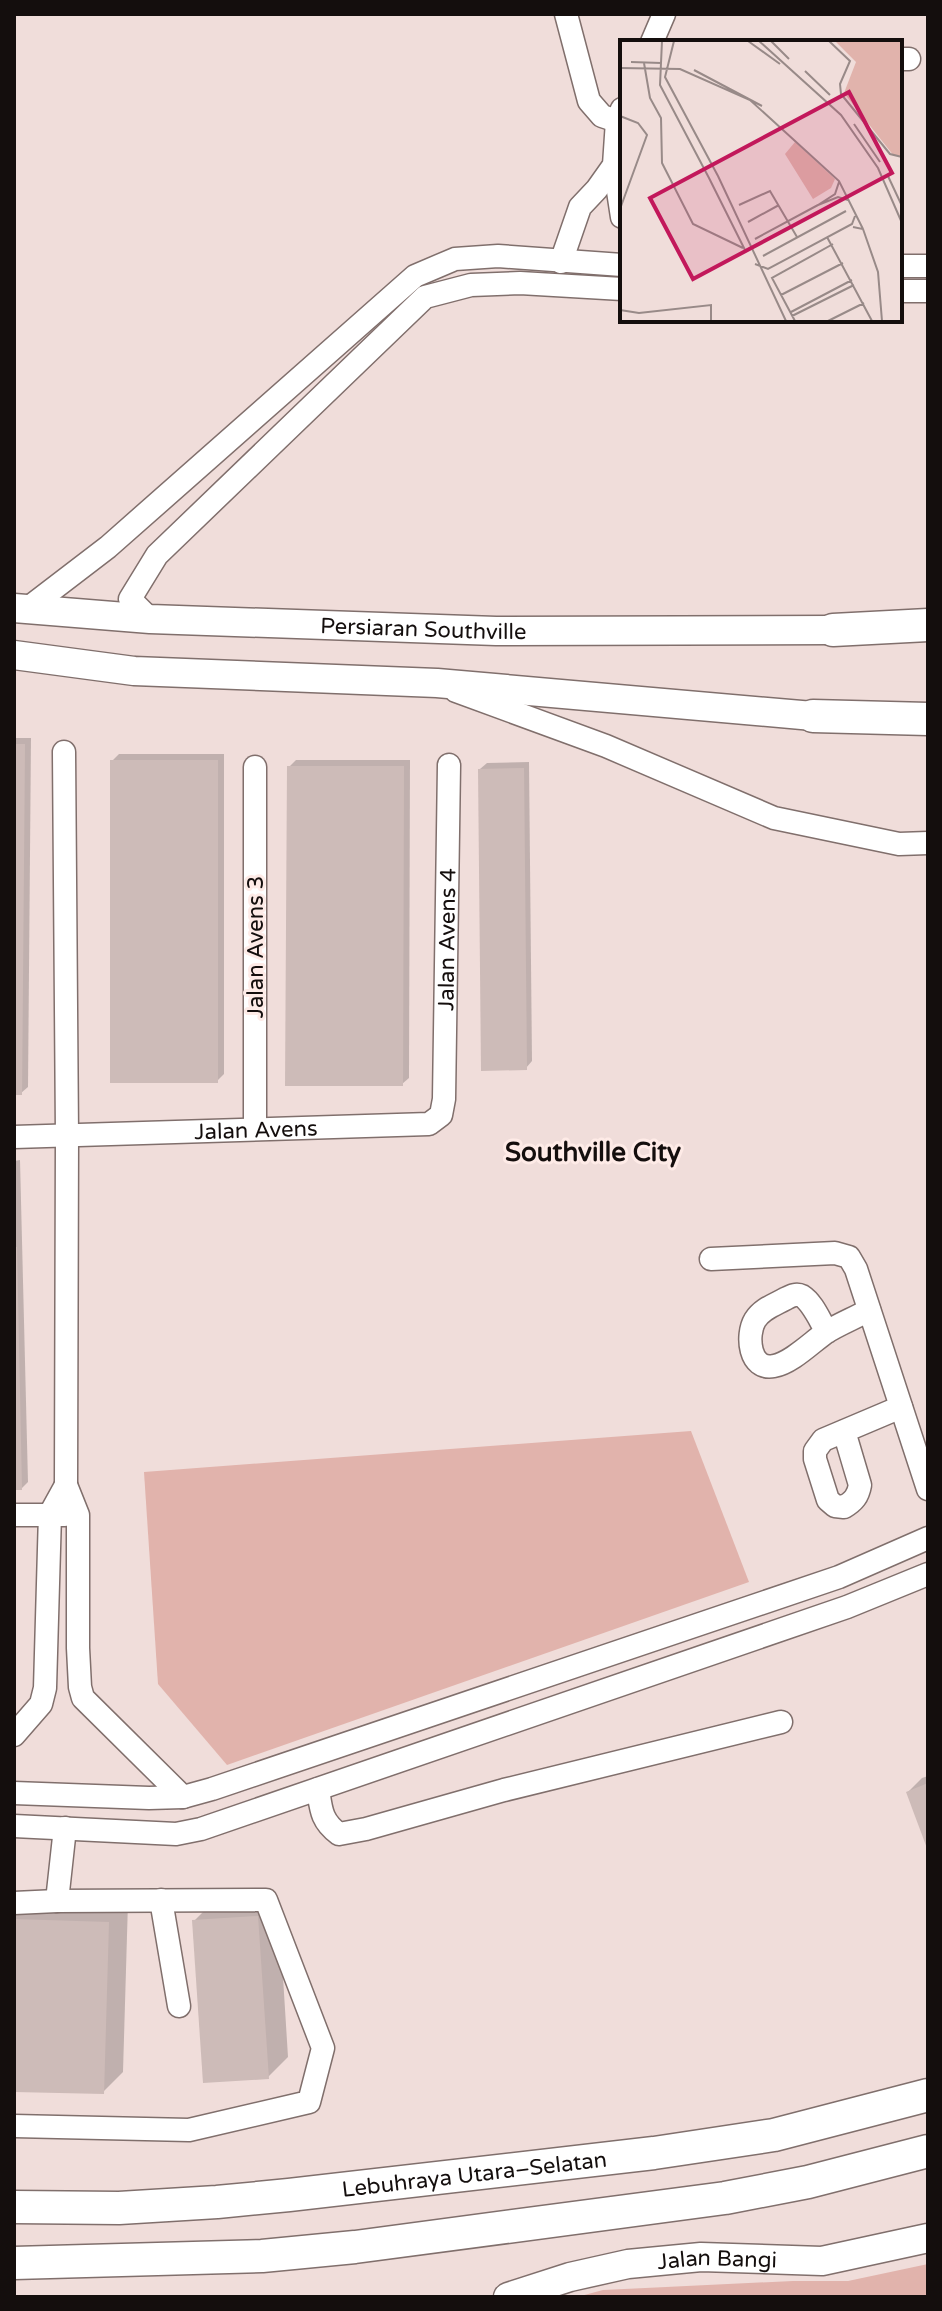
<svg xmlns="http://www.w3.org/2000/svg" width="942" height="2311" font-family="'Varela Round',sans-serif">
	<style>
		.green { fill: #e1b3ac }
		.shadow { fill: #0003 }
		.building { fill: #cdbbb8 }
		.lines { fill: none; stroke-linecap: round; stroke-linejoin: round }
		.minor-casing { stroke: #806f6c; stroke-width: 25 }
		.major-casing { stroke: #806f6c; stroke-width: 31 }
		.highway-casing { stroke: #806f6c; stroke-width: 35 }
		.minor { stroke: #fff; stroke-width: 22 }
		.major { stroke: #fff; stroke-width: 28 }
		.highway { stroke: #fff; stroke-width: 32 }
		.labels { text-anchor: middle; stroke-width: 6; stroke-linejoin: round; paint-order: stroke }
		.street-label { font-size: 22px; fill: #140e0d; stroke: #feebe7 }
		.quarter-label { font-size: 26px; font-weight: bold; fill: #140e0d; stroke: #feebe7 }
		.inset-road { fill: none; stroke: #988a88; stroke-width: 2 }
		.view { fill: #c2185b; fill-opacity: 0.15; stroke: #c2185b; stroke-width: 4 }
		.inset-edge { fill: none; stroke: #140e0d; stroke-width: 4 }
	</style>
	<rect width="100%" height="100%" fill="#f0ddda"/>
	<g class="green">
		<polygon points="691,1431 749,1582 227,1765 158,1684 144,1472"/>
		<polygon points="928,2264 928,2297 577,2297 603,2290 793,2281 848,2281"/>
	</g>
	<g class="shadow">
		<polygon points="14,738 31,738 28,1087 21,1093 14,1093"/>
		<polygon points="119,754 224,754 224,1074 217,1081 112,761"/>
		<polygon points="296,760 410,760 409,1078 402,1084 289,767"/>
		<polygon points="529,762 532,1061 526,1068 480,769 487,763"/>
		<polygon points="20,1160 28,1482 22,1488 14,1488 14,1161"/>
		<polygon points="928,1776 928,1846 908,1792 922,1778"/>
		<polygon points="278,1897 288,2057 268,2077 194,1921 214,1901"/>
		<polygon points="14,1899 128,1902 123,2072 103,2092 14,2090"/>
	</g>
	<g class="building">
		<polygon points="14,744 25,744 22,1095 14,1095"/>
		<rect x="110" y="760" width="108" height="323"/>
		<polygon points="287,766 404,766 403,1086 285,1086"/>
		<polygon points="524,768 527,1070 481,1071 478,769"/>
		<polygon points="14,1247 17,1247 22,1490 14,1490"/>
		<polygon points="928,1783 928,1851 906,1792"/>
		<polygon points="258,1916 269,2079 203,2083 192,1920"/>
		<polygon points="14,1919 109,1922 104,2094 14,2092"/>
	</g>
	<g class="lines">
		<g class="minor-casing">
			<g id="minor">
				<polyline points="566,14 589,101 602,116 617,121 622,117"/>
				<polyline points="652,42 664,14"/>
				<polyline points="900,59 909,59"/>
				<polyline points="614,165 622,217"/>
				<polyline points="561,262 580,207 597,189 614,165 617,121 622,109"/>
				<polyline points="900,266 928,266"/>
				<polyline points="900,291 928,291"/>
				<polyline points="27,609 108,547 415,276 455,259 498,256 622,265"/>
				<polyline points="150,619 130,599 157,555 425,297 471,285 520,283 622,289"/>
				<polyline points="456,691 606,746 774,818 899,844 928,843"/>
				<polyline points="64,752 67,1135 66,1485"/>
				<polyline points="255,1128 255,767"/>
				<path id="s1" d="M14,1137L429,1124L441,1115L444,1099L449,765"/>
				<polyline points="711,1259 835,1253 849,1257 856,1269 928,1489"/>
				<path d="M827,1332C820,1321 813,1303 802,1296C796,1293 791,1296 785,1299C774,1305 762,1309 755,1320C746,1335 749,1371 774,1366C791,1363 811,1343 825,1333C839,1324 855,1318 869,1310"/>
				<path d="M844,1431L860,1485C858,1496 854,1501 844,1507L835,1506L828,1500L815,1459V1451L823,1440L901,1407"/>
				<polyline points="14,1515 65,1515"/>
				<polyline points="14,1735 41,1704 45,1688 50,1514 66,1485 78,1515 78,1648 80,1687 83,1698 183,1797"/>
				<path d="M318,1789C321,1809 321,1821 339,1834L366,1829L504,1790L781,1722"/>
				<polyline points="14,1793 149,1798 183,1797 212,1789 839,1577 928,1538"/>
				<polyline points="14,1826 176,1834 201,1829 847,1607 928,1574"/>
				<polyline points="161,1900 179,2006"/>
				<polyline points="57,1901 65,1828"/>
				<polyline points="14,1903 57,1901 266,1900 323,2048 309,2102 189,2130 14,2126"/>
			</g>
		</g>
		<g class="major-casing">
			<g id="major">
				<path id="s2" d="M14,608L150,619L496,631L833,630"/>
				<polyline points="14,655 134,671 437,683 813,716"/>
				<path id="s3" d="M508,2297L570,2277L628,2264L701,2257L822,2261L928,2238"/>
			</g>
		</g>
		<g class="highway-casing">
			<g id="highway">
				<polyline points="833,630 928,625"/>
				<polyline points="813,716 928,719"/>
				<path id="s4" d="M14,2207L119,2208L217,2202L289,2195L654,2153L774,2135L928,2095"/>
				<polyline points="14,2263 262,2256 355,2247 725,2198 808,2182 928,2151"/>
			</g>
		</g>
		<use href="#minor" class="minor"/>
		<use href="#major" class="major"/>
		<use href="#highway" class="highway"/>
	</g>
	<g class="labels">
		<g class="street-label">
			<text dy="8" stroke="none"><textPath href="#s2" startOffset="410">Persiaran Southville</textPath></text>
			<text dy="8" stroke="none"><textPath href="#s1" startOffset="606">Jalan Avens 4</textPath></text>
			<text transform="translate(255 947) rotate(-90)" y="8">Jalan Avens 3</text>
			<text dy="8" stroke="none"><textPath href="#s1" startOffset="242">Jalan Avens</textPath></text>
			<text dy="8" stroke="none"><textPath href="#s4" startOffset="462">Lebuhraya Utara–Selatan</textPath></text>
			<text dy="8" stroke="none"><textPath href="#s3" startOffset="214">Jalan Bangi</textPath></text>
		</g>
		<g class="quarter-label">
			<text x="593" y="1161">Southville City</text>
		</g>
	</g>
	<g transform="translate(620 40)">
		<rect width="282" height="282" fill="#f0ddda"/>
		<path d="M215,1H282V116H274L224,53L236,22ZM175,102L215,139L211,148L193,159L165,114Z" fill="#e1b3ac"/>
		<path class="inset-road" d="M42,1L40,45L89,138M54,1L45,37L98,136M128,1L160,24M139,1L221,75L258,128L282,183M151,1L169,19M209,1L230,21L220,44L221,54L270,114L282,117M11,22L41,23M24,23L30,58L41,78L42,123L73,184L123,208M0,28L60,29L130,60L219,141L243,189M74,30L142,66M185,31L210,55M0,76L18,83L27,95L0,169M234,84L260,122M267,134L282,166M98,136L166,281M89,138L126,212M219,142L215,154L198,165L218,157L228,160M119,165L150,151L177,197M128,182L159,165M233,187L243,189L258,232L262,281M207,197L252,281M135,199L198,165M143,216L226,171M135,224L148,229L232,184L235,176M161,255L223,223M0,270L19,273L91,265V281M171,272L232,240M172,276L234,245M175,281L152,238L213,204M208,281L244,263"/>
		<path class="view" d="M229,52L272,133L73,239L30,158Z"/>
		<rect width="282" height="282" class="inset-edge"/>
	</g>
	<rect width="942" height="2311" fill="none" stroke="#140e0d" stroke-width="32"/>
</svg>
